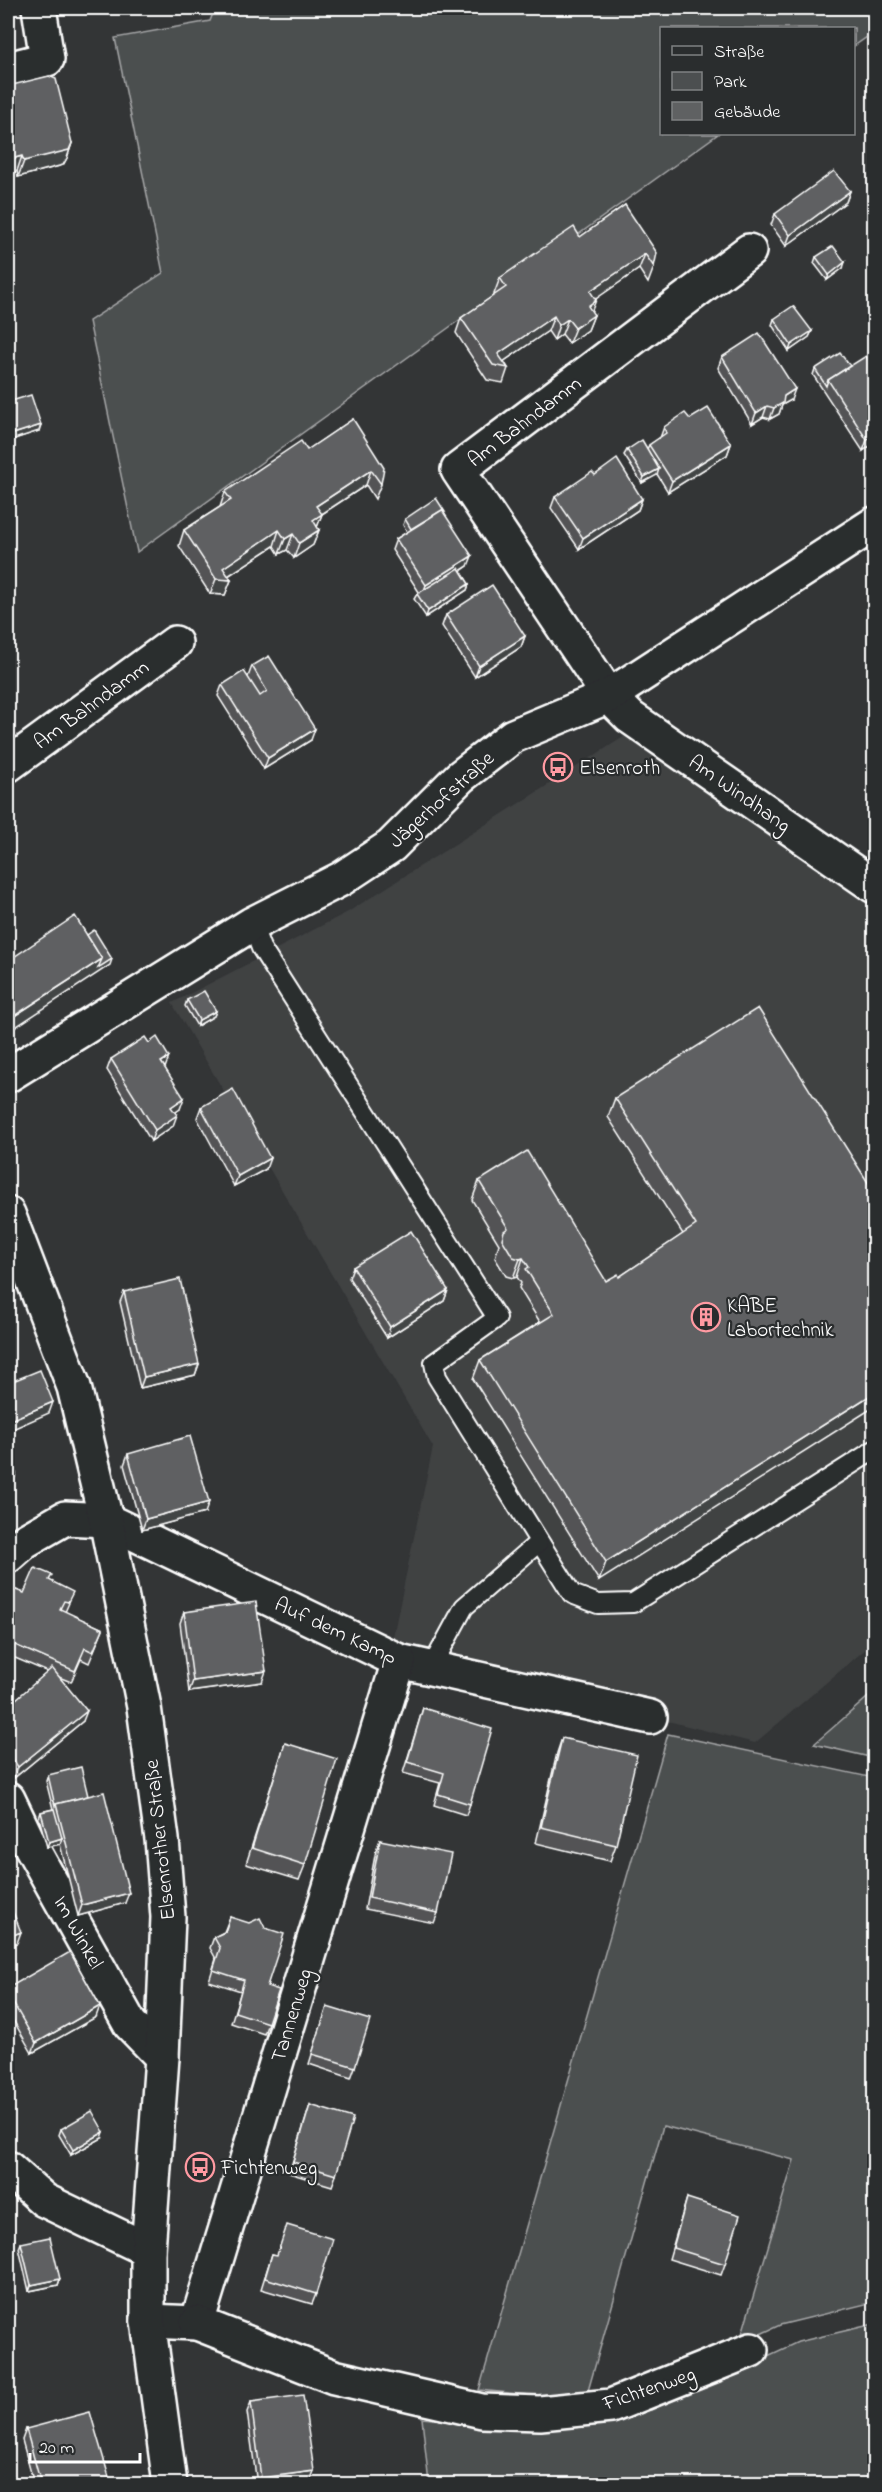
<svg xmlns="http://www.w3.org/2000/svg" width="882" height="2492" font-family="'Indie Flower',sans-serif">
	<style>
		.built { fill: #404243 }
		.green { fill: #4c4f50; stroke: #a6a7a8; stroke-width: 1.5 }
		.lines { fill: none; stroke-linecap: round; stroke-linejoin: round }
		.service-casing { stroke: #fff; stroke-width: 22 }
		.minor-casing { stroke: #fff; stroke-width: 38 }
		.tertiary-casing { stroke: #fff; stroke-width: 38 }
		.secondary-casing { stroke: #fff; stroke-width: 38 }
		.service { stroke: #2a2d2e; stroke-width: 18 }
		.minor { stroke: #2a2d2e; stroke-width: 33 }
		.tertiary { stroke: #2a2d2e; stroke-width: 33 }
		.secondary { stroke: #2a2d2e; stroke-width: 33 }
		.wall { fill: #525354; stroke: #fff; stroke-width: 1.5 }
		.shaded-wall { fill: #424445; stroke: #fff; stroke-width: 1.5 }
		.building { fill: #5f6162; stroke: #fff; stroke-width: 1.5 }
		.labels { text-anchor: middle; stroke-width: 4.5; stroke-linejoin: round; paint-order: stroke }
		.street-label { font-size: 21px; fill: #fff; stroke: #2a2d2e }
		.poi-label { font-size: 21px; fill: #fff; stroke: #2a2d2e; text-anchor: start }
	</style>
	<rect width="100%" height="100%" fill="#333536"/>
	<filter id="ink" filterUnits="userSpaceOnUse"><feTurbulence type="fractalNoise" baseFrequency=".0167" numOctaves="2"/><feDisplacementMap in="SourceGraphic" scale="12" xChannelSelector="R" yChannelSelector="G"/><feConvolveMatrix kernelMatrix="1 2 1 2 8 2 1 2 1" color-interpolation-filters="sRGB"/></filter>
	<g filter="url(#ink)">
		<polygon class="built" points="633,731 874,900 874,1642 755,1743 390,1651 433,1447 172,1003 348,912"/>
		<g class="green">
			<polygon points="215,8 874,8 874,32 854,46 854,28 662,28 662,134 718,134 137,552 89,321 163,273 115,38 210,21"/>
			<polygon points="874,1692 874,1758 814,1744"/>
			<polygon points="668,1734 874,1778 874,2302 780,2325 739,2344 794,2160 663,2126 588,2391 540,2396 479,2390"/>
			<polygon points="874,2324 874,2484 429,2484 422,2418 518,2427 651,2410 798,2342"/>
		</g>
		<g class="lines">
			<g class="service-casing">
				<g id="service">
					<polyline points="252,924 261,948 497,1318 434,1363 437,1377 572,1594 598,1604 633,1603 874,1450"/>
					<polyline points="431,1668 464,1607 538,1543"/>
				</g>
			</g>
			<g class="minor-casing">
				<g id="minor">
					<polyline points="8,69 47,59 39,8"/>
					<polyline points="749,251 458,470 609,696 630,717 874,886"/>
					<polyline points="8,765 175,643"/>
					<polyline points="8,1556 25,1541 65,1518 106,1520 399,1661 650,1717"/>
					<polyline points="8,1799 28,1841 130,2024 162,2057"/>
					<polyline points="8,2168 44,2200 148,2250"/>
					<polyline points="148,2321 197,2323 399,1661"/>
					<polyline points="197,2323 334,2377 482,2411 540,2413 611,2406 751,2350"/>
				</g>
			</g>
			<g class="tertiary-casing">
				<polyline id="tertiary" points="8,1214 74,1387 106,1520 144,1707 162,1839 168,1917 162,2057 148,2250 148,2321 170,2484"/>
			</g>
			<g class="secondary-casing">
				<polyline id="secondary" points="8,1075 252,924 341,879 391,846 460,777 513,736 609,696 874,524"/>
			</g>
			<use href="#service" class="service"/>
			<use href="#minor" class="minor"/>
			<use href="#tertiary" class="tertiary"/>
			<use href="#secondary" class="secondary"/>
		</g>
		<g class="wall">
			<polygon points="8,86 72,143 67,158 63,165 18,177 17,171 8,174"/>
			<polygon points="850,191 846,202 786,246 771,225 775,214"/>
			<polygon points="625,205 654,267 648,283 639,269 595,299 591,312 594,315 588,330 569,343 562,334 554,340 548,331 504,361 508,368 503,383 487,380 456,333 461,318 495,295 494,294 500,278 580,237"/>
			<polygon points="816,257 843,268 827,280 814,263"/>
			<polygon points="774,319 812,331 809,337 789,351 772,325"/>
			<polygon points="722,357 791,400 782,405 779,414 770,419 763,417 752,424 718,368"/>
			<polygon points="850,366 874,443 863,451 813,375 815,369"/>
			<polygon points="8,402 39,431 8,441"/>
			<polygon points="353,419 381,484 375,499 366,485 322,514 317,527 319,530 313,545 294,558 287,550 279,554 274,546 228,576 231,580 225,595 210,594 179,546 184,530 220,507 225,492 307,450"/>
			<polygon points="664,427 731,444 727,455 668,492 657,474 642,483 624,455 627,450 647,449 649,445 660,438"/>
			<polygon points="595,475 642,499 638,510 579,549 551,508 555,497"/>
			<polygon points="444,513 468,566 461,571 469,584 467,590 426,617 414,599 417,594 419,592 392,550 396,539 407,532 403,525 405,519"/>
			<polygon points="446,615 525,636 521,647 475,677 442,626"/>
			<polygon points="252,666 311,740 264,769 218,696 222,685 248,677"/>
			<polygon points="187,1000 216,1011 214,1016 197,1026 185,1006"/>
			<polygon points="111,1059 165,1068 180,1109 175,1112 173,1126 151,1141 107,1070"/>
			<polygon points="615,1098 874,1192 599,1581 473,1379 480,1360 540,1322 519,1288 521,1283 517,1277 513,1278 506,1276 495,1258 499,1244 472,1200 479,1181 606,1281 619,1277 683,1234 608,1117"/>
			<polygon points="201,1107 266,1169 234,1186 197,1118"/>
			<polygon points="353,1267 448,1290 444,1301 387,1338 349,1278"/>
			<polygon points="124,1292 199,1364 195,1375 140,1388 120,1302"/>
			<polygon points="128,1454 205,1513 142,1530 124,1465"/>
			<polygon points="49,1580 69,1603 65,1612 103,1629 89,1663 81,1659 71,1682 59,1677 83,1721 14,1778 8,1768 8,1706 48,1672 8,1655 8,1587 24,1593"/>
			<polygon points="184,1612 262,1682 189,1692 180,1623"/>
			<polygon points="423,1708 470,1804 466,1815 434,1805 440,1783 403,1773"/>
			<polygon points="562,1738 616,1845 610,1861 536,1843 557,1753"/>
			<polygon points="285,1743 305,1865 299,1880 246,1864"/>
			<polygon points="48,1775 88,1796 125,1903 78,1916 60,1844 47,1847 39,1818 41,1812 53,1809 46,1781"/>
			<polygon points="380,1840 438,1913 434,1923 365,1909 376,1850"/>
			<polygon points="230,1917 267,1986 268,2023 264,2034 231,2023 241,1991 209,1981 216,1959 210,1948 214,1937 224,1932"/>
			<polygon points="8,1988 96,2017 32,2053 8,2011"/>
			<polygon points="327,2007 355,2067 351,2078 309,2064"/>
			<polygon points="310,2105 336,2175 332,2186 289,2173"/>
			<polygon points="61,2129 102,2138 71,2155 59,2135"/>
			<polygon points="687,2198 725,2264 721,2275 669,2259"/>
			<polygon points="21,2243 60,2279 58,2285 29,2291 19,2248"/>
			<polygon points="272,2254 276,2255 316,2294 312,2304 261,2289"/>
			<polygon points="251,2402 310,2482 292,2484 257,2484 247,2412"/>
			<polygon points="26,2429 111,2484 34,2484 22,2440"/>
		</g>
		<g class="shaded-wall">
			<polygon points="72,143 67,158 63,165 18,177 24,161"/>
			<polygon points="22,156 17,171 8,174 8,160"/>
			<polygon points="850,191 846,202 786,246 790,235"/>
			<polygon points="645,254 639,269 584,307 590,291"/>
			<polygon points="845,262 843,268 827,280 829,275"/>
			<polygon points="596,300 590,315 588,306"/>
			<polygon points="594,315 588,330 569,343 575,328"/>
			<polygon points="554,316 548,331 497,366 498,354"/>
			<polygon points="568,319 562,334 554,340 559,325"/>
			<polygon points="812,331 809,337 789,351 791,345"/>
			<polygon points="795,389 791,400 782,405 779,414 770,419 774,408 784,396"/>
			<polygon points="767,406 763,417 752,424 756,413"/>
			<polygon points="41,425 39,431 8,441 10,435"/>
			<polygon points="874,435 874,443 863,451 867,440"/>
			<polygon points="731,444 727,455 668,492 672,481"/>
			<polygon points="659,469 657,475 642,483 644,477"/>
			<polygon points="371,470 366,485 311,521 316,506"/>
			<polygon points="642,499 638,510 579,549 583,538"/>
			<polygon points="322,514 316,530 313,520"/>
			<polygon points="279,530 274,546 223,579 231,580 225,595 210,594 216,579 223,568"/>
			<polygon points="319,530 313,545 294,558 299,543"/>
			<polygon points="293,534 287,550 279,554 285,539"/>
			<polygon points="472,556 468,566 422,596 426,585"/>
			<polygon points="469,584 467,590 426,617 428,611"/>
			<polygon points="525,636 521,647 475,677 479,666"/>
			<polygon points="315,729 311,740 264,769 268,758"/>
			<polygon points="102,959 112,959 110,965 8,1032 8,1020"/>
			<polygon points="216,1011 214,1016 197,1026 199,1020"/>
			<polygon points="169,1057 165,1068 161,1062"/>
			<polygon points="184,1098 180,1109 167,1118 171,1107"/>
			<polygon points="177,1115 173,1126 151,1141 155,1130"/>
			<polygon points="270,1158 266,1169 234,1186 238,1176"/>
			<polygon points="523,1258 517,1277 513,1278 520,1259"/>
			<polygon points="448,1290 444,1301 387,1338 390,1327"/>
			<polygon points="199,1364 195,1375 140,1388 144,1377"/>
			<polygon points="874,1393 874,1407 599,1581 606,1562"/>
			<polygon points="53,1402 49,1413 8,1431 8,1421"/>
			<polygon points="16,1474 12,1485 8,1487 8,1478"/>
			<polygon points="209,1502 205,1513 142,1530 146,1519"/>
			<polygon points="266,1671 262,1682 189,1692 193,1681"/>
			<polygon points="87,1711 83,1721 14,1778 18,1767"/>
			<polygon points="62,1838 60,1844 47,1847 49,1842"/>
			<polygon points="129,1893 125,1903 78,1916 82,1905"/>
			<polygon points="21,1932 17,1943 8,1946 8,1937"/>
			<polygon points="100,2006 96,2017 32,2053 36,2043"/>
			<polygon points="104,2132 102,2138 71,2155 73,2150"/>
			<polygon points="60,2279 58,2285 29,2291 31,2285"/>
			<polygon points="314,2471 310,2482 292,2484 259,2484 261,2478"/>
		</g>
		<g class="building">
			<polygon points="49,76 56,79 72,143 69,150 24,161 22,156 8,160 8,86"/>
			<polygon points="834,171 850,191 790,235 775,214"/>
			<polygon points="625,205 657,253 654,267 645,254 590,291 596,300 588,306 594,315 575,328 568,319 559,325 554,316 498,354 508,368 493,365 461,318 506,287 500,278 537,252 574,227 580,237"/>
			<polygon points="833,246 845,262 829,275 816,257"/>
			<polygon points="793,306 812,331 791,345 774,319"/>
			<polygon points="759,333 795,389 784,396 783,403 774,408 767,406 756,413 722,357"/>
			<polygon points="840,353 850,366 828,380 826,386 815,369"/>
			<polygon points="866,356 874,369 874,435 867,440 828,380"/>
			<polygon points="31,395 41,425 10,435 8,426 8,402"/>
			<polygon points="708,408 731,444 672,481 649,445 666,433 664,427 685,413 690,419"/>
			<polygon points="353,419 384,468 381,484 371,470 316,506 322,514 313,520 319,530 299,543 293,534 285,539 279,530 223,568 231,580 216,579 184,530 231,500 225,492 301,441 307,450"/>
			<polygon points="642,440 659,469 644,477 627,450"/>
			<polygon points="617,459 642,499 583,538 555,497 592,472 595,475"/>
			<polygon points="436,498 445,512 443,512 442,510 411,529 405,519"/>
			<polygon points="442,510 472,556 426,585 396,539"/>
			<polygon points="459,568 469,584 428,611 417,594"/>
			<polygon points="492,585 525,636 479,666 446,615"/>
			<polygon points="269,656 315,729 268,758 222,685 244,671 260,696 267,691 252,666"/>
			<polygon points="75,916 102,959 8,1020 8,961"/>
			<polygon points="94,930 112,959 98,968 102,959 87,935"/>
			<polygon points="204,991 216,1011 199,1020 187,1000"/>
			<polygon points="758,1008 874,1192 874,1393 606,1562 480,1360 554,1314 526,1269 529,1267 523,1258 520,1259 513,1257 502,1239 504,1231 508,1228 479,1181 527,1151 606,1281 618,1274 619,1277 696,1225 615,1098"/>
			<polygon points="145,1037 149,1043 157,1037 169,1057 161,1062 184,1098 171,1107 177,1115 155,1130 111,1059"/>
			<polygon points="233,1089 270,1158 238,1176 201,1107"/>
			<polygon points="411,1231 448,1290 390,1327 353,1267"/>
			<polygon points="180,1279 199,1364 144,1377 124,1292"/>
			<polygon points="40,1370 53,1402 8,1421 8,1383"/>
			<polygon points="190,1436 209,1502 146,1519 128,1454"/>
			<polygon points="8,1453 16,1474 8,1478"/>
			<polygon points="35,1568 52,1575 49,1580 73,1592 68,1602 64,1601 60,1609 103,1629 93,1652 85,1648 75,1671 8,1642 8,1587 24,1593"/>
			<polygon points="256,1602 266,1671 193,1681 184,1612"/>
			<polygon points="52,1668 87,1711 18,1767 8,1751 8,1706"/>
			<polygon points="423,1708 492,1729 470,1804 438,1794 444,1773 407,1762"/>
			<polygon points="562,1738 637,1755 616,1845 541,1827"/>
			<polygon points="285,1743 337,1759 305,1865 252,1848"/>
			<polygon points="81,1767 88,1796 56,1804 55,1806 48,1775"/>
			<polygon points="104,1792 129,1893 82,1905 56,1804"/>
			<polygon points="54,1809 62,1838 49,1842 41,1812"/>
			<polygon points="380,1840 451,1854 438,1913 369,1898"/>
			<polygon points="8,1899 21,1932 8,1937"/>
			<polygon points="230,1917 249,1923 260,1918 265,1928 284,1934 267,1986 279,1990 268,2023 235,2012 244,1980 213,1970 220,1948 214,1937 225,1932"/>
			<polygon points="70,1952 100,2006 36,2043 9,1996 8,1997 8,1988"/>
			<polygon points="327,2007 370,2020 355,2067 312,2054"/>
			<polygon points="310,2105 353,2118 336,2175 293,2162"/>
			<polygon points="92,2111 104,2132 73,2150 61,2129"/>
			<polygon points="687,2198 740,2215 725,2264 673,2248"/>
			<polygon points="287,2225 333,2239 316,2294 265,2278 272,2254 277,2255"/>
			<polygon points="50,2237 60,2279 31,2285 21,2243"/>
			<polygon points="303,2395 314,2471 261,2478 251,2402"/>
			<polygon points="90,2412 111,2484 41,2484 26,2429"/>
		</g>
	</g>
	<defs>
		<g id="bus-ring" transform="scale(1.5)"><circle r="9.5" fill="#2a2d2e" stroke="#ff9aa2" stroke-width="1.5"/><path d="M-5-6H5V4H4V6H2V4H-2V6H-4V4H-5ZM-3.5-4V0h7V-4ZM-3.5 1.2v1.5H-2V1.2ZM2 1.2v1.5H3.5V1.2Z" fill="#ff9aa2"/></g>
		<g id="building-ring" transform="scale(1.5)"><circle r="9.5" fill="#2a2d2e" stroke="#ff9aa2" stroke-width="1.5"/><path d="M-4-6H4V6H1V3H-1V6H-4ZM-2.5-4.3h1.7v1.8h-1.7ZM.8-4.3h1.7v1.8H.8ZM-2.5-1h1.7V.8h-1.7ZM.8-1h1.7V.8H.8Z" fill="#ff9aa2"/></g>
	</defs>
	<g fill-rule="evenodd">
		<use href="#bus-ring" x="558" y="767"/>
		<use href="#building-ring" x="706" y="1317"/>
		<use href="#bus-ring" x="200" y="2167"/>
	</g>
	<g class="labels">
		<g class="street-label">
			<text transform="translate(524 421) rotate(-37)" y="7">Am Bahndamm</text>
			<text transform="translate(91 704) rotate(-36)" y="7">Am Bahndamm</text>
			<text transform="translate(740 793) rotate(35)" y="7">Am Windhang</text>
			<text transform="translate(441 799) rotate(-42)" y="7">Jägerhofstraße</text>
			<text transform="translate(336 1630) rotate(25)" y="7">Auf dem Kamp</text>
			<text transform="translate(159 1840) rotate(-96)" y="7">Elsenrother Straße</text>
			<text transform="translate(79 1932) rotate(61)" y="7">Im Winkel</text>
			<text transform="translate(291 2015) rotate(-73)" y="7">Tannenweg</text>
			<text transform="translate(649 2388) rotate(-19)" y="7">Fichtenweg</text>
		</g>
		<g class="poi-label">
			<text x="579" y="774">Elsenroth</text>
			<text x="727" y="1312">KABE<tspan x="727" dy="24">Labortechnik</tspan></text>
			<text x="221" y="2174">Fichtenweg</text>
		</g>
	</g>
	<rect width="882" height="2492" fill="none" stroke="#2a2d2e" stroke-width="30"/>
	<rect x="15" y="15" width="852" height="2462" fill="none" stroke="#fff" stroke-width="2" filter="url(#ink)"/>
	<rect x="660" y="27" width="195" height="108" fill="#2a2d2e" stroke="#7f8182" stroke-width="1.5"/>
	<rect x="672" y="46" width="30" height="9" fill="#2a2d2e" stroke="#7f8182" stroke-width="1.5"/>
	<text x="714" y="57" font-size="18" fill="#ffffff">Straße</text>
	<rect x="672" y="72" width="30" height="18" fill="#4c4f50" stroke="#7f8182" stroke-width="1.5"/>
	<text x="714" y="87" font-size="18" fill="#ffffff">Park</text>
	<rect x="672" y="102" width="30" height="18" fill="#5f6162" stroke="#7f8182" stroke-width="1.5"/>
	<text x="714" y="117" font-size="18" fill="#ffffff">Gebäude</text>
	<path d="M30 2453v9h110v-9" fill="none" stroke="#ffffff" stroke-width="3"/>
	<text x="39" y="2453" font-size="18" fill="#ffffff" stroke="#2a2d2e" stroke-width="4.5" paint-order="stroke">20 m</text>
</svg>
